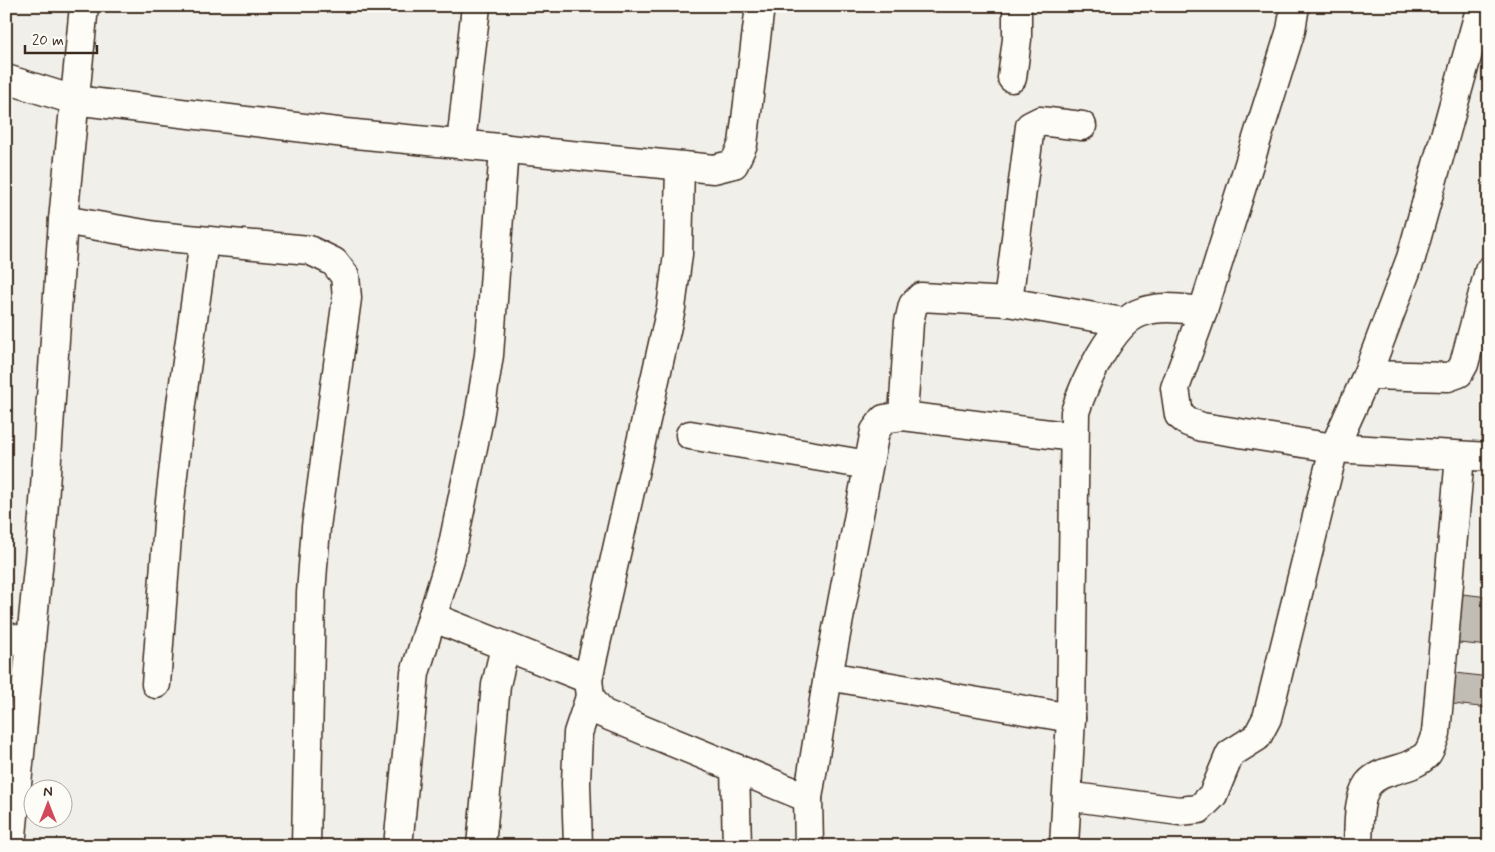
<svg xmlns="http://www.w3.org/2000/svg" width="1495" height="852" font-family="Mynerve,sans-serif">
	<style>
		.building { fill: #c1bcb4; stroke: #3b2a1e }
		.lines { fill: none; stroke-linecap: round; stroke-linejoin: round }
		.minor-casing { stroke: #3b2a1e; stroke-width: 31 }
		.minor { stroke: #fdfcf7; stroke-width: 28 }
	</style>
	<rect width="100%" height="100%" fill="#f1efea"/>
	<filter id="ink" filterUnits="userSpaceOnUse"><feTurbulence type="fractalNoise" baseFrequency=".02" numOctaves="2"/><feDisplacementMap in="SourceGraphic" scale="10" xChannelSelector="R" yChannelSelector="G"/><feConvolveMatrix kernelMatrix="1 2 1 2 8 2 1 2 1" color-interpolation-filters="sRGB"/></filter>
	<g filter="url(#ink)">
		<g class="building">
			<polygon points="1453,593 1489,597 1489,646 1448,642"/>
			<polygon points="1448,672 1489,677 1489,708 1444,703"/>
		</g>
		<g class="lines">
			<g class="minor-casing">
				<g id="minor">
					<polyline points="1295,6 1291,30 1203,311 1175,388 1179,415 1188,422 1202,427 1334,448 1489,457"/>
					<polyline points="1012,78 1017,39 1017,6"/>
					<polyline points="6,79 74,100 345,133 714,169 734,164 743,144 760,6"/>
					<polyline points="461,144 476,6"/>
					<polyline points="680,167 678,254 671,308 588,679 590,697 602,713 808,798"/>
					<polyline points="63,220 156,236 309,250 334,262 345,276 347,298 316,527 311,593 306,846"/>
					<polyline points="1008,302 1030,126 1040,121 1082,126"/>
					<polyline points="1367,375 1448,377 1459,373 1464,364 1489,271"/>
					<polyline points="903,416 909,322 913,305 921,297 1008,302 1123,322"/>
					<polyline points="690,435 868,465"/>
					<polyline points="432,617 588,679"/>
					<polyline points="6,636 31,645"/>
					<polyline points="828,676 1071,718"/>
					<polyline points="156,684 169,510 181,404 204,241"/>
					<polyline points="735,768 737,846"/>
					<polyline points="1067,796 1179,811 1199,809 1213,795 1230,754 1257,737 1267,718 1334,448 1367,375 1411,258 1481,6"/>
					<polyline points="11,846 43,517 63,220 84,6"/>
					<polyline points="398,846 415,673 450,559 479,418 489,355 504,148"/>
					<polyline points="481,846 496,685 505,647"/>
					<polyline points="578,846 576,783 578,733 590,697"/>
					<polyline points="809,846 808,798 828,676 875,431 884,419 903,416 1074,437"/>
					<path d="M1064,846L1071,718L1075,412C1084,384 1112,321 1142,312C1161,305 1183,309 1203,311"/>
					<path d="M1358,846C1359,828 1357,800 1368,784C1382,767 1411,772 1427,754C1431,749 1434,739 1436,733L1460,456"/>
				</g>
			</g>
			<use href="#minor" class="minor"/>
		</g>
	</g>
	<rect width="1495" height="852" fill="none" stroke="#fdfcf7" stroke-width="25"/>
	<rect x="12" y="12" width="1470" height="827" fill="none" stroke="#3b2a1e" stroke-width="2" filter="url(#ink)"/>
	<g transform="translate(48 804)"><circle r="24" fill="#fdfcf7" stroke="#afa8a0"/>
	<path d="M0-4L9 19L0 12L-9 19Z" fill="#d1495b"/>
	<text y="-8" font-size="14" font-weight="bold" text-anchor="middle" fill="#3b2a1e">N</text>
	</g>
	<path d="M25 45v8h72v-8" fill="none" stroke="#3b2a1e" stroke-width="2.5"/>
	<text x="32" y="45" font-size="15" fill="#3b2a1e" stroke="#fdfcf7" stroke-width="4" paint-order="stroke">20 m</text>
</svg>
